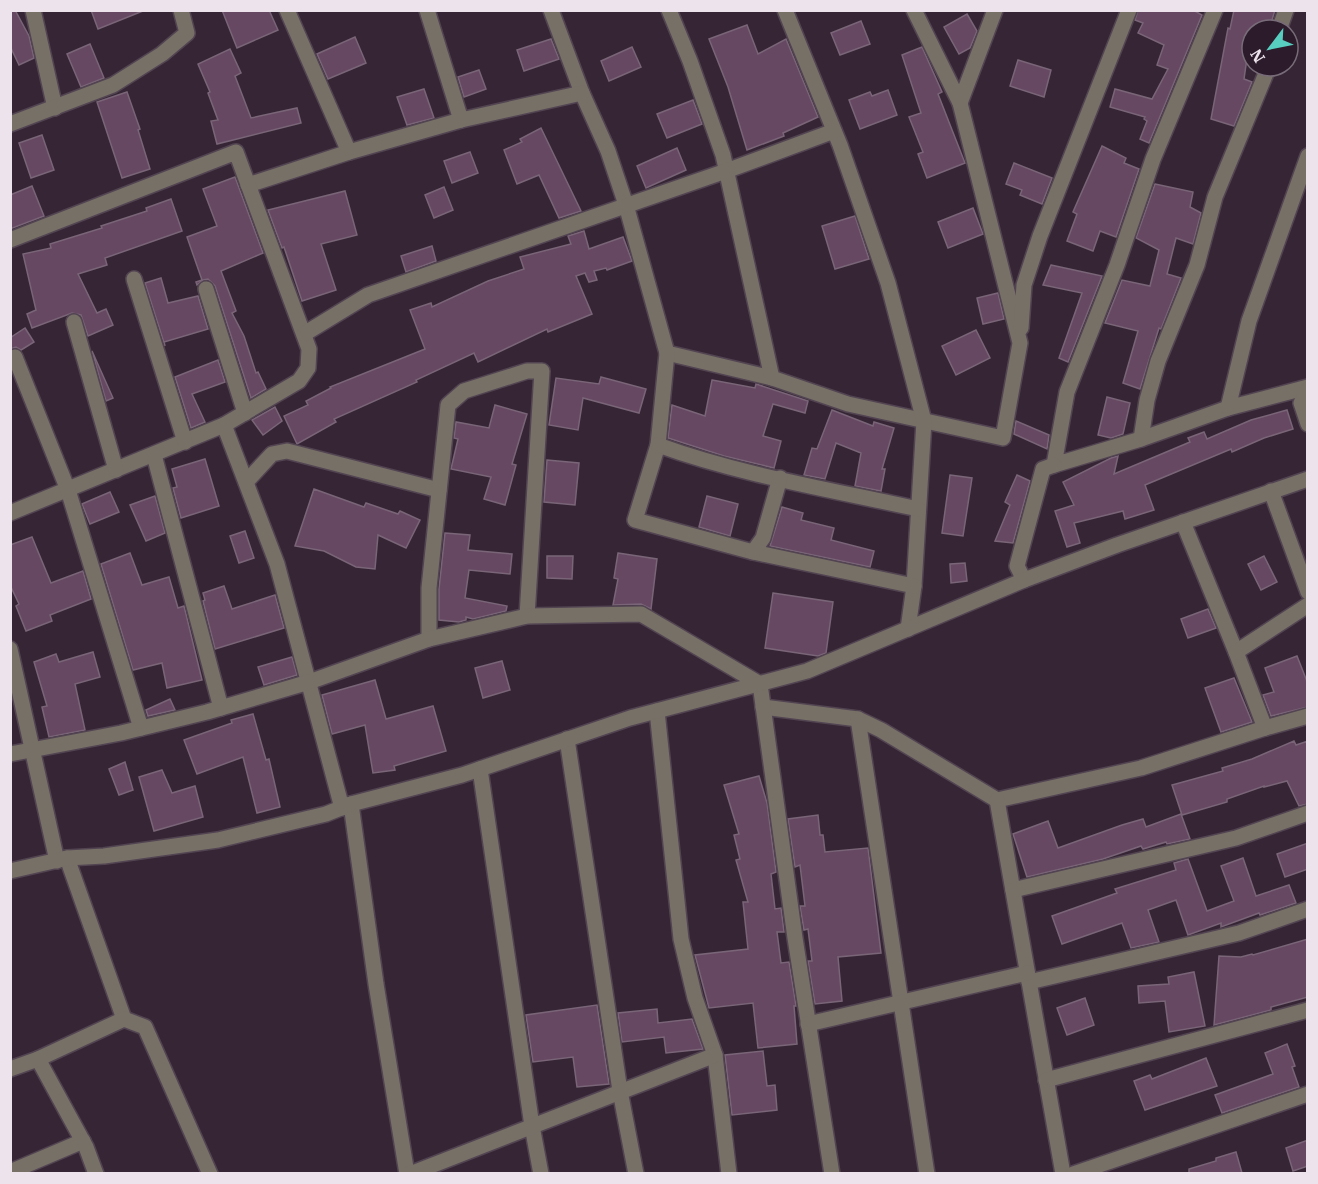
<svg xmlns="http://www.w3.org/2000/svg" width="1318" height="1184" font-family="'IBM Plex Serif',serif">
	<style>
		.building { fill: #664863; stroke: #796577; stroke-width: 1.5 }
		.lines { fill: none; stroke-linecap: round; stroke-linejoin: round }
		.minor-casing { stroke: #534452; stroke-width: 18 }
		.minor { stroke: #777067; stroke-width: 15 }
	</style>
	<rect width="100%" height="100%" fill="#362635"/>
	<g class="building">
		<polygon points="10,10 15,10 29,36 34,58 19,65 10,46"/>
		<polygon points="91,10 143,10 143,11 98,29"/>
		<polygon points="222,10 269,10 278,30 237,48"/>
		<polygon points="1138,10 1193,10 1202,15 1149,143 1140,139 1147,121 1144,119 1145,117 1110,107 1115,89 1152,99 1168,69 1157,65 1164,45 1138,33 1143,23 1135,20"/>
		<polygon points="1234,10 1275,10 1269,30 1252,30 1252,45 1249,44 1244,79 1252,82 1234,126 1211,119 1228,28 1230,29"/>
		<polygon points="967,14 977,31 970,48 959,54 944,27"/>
		<polygon points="861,21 870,44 840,55 831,33"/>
		<polygon points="747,25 758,54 786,39 818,117 783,133 784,136 747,150 728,87 709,39"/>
		<polygon points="355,37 366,63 328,79 317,54"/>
		<polygon points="551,39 559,59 524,71 517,50"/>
		<polygon points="90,44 104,78 81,87 67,54"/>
		<polygon points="632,47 641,67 609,81 601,61"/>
		<polygon points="922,47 942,92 938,94 965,163 927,178 918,154 923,152 909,117 921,113 902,55"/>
		<polygon points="230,49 241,73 235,76 251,118 297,108 301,123 217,144 211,121 218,120 208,93 210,92 198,64"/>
		<polygon points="1018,60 1051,70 1044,97 1010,86"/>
		<polygon points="479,70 486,89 464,97 458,77"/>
		<polygon points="424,89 434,118 407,125 397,97"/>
		<polygon points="888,90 897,115 860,129 849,100 870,92 872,96"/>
		<polygon points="127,92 140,129 138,130 150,169 122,178 97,102"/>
		<polygon points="693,100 702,124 667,138 657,114"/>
		<polygon points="541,128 581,211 559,218 539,175 517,184 504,150 522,142 520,139"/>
		<polygon points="42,135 54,170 31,178 19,143"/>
		<polygon points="1102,146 1126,158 1124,163 1139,169 1116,237 1100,231 1093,251 1067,241 1077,214 1073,212"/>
		<polygon points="677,148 686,170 646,188 637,166"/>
		<polygon points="470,152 478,173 452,183 444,161"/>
		<polygon points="1014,163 1052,178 1042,204 1020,195 1022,190 1006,184"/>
		<polygon points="235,177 263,253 221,271 236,311 232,313 244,336 256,373 258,372 266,389 251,398 215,286 208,279 203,280 197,285 196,282 202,280 187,237 217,226 203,189"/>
		<polygon points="1155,184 1193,192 1190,207 1201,213 1193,244 1176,238 1167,274 1181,278 1161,329 1159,328 1140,389 1123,383 1138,331 1105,323 1122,280 1150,286 1159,250 1136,238"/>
		<polygon points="32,186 44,216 10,229 10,195"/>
		<polygon points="444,187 453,210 434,218 425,195"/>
		<polygon points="345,191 357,235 321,244 336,290 302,301 284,247 282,248 268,210"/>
		<polygon points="171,199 182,231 105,258 107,265 78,274 97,313 106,309 113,325 88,336 81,315 72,313 32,328 27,314 36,310 23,254 51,248 50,244 102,228 101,226 147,211 146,208"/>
		<polygon points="973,208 983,234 948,248 938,222"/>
		<polygon points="855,216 869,259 835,269 822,226"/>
		<polygon points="584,231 589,249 623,237 632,261 607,270 606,268 594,271 597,280 589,282 585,273 576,276 592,314 548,332 547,329 478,362 474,353 416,380 417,382 334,419 336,422 297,444 284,416 308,405 306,401 331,388 330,387 425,349 410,310 431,303 432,307 488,281 524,269 520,257 571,244 568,236"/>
		<polygon points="432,246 436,261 406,272 401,256"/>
		<polygon points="1051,265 1102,276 1068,362 1059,358 1082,293 1043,285"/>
		<polygon points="161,278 168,303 198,296 208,329 164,342 165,346 145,283"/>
		<polygon points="998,293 1004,319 983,324 977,298"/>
		<polygon points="25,328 34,342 21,350 16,347 10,349 10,338"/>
		<polygon points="976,330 990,358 956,375 942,346"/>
		<polygon points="92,351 113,398 106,401"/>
		<polygon points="218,360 225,382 192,394 205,422 191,428 175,377"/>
		<polygon points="601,377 646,389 639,413 583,398 578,430 549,425 556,378 599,384"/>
		<polygon points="712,380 755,388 756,384 808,401 805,413 773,404 763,436 781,441 774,468 724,456 668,438 672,405 705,416"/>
		<polygon points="1107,397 1130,403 1123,434 1111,438 1098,435"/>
		<polygon points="495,405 527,414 512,464 516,465 505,505 484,499 491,477 451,469 458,439 454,438 456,422 489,428"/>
		<polygon points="275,407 282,421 263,435 252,420"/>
		<polygon points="832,410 873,426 874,422 894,428 882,469 885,469 881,491 855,486 861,453 836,443 825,479 804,475 812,448 817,449"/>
		<polygon points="1287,410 1293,429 1264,438 1232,452 1231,449 1145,485 1154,510 1125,519 1123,511 1074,523 1080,543 1067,547 1055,511 1074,505 1063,482 1111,458 1118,456 1114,474 1190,442 1188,438 1204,432 1207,439 1251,420"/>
		<polygon points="1016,421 1049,435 1047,449 1014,434"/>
		<polygon points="205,459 219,506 181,518 173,488 177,487 172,469"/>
		<polygon points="547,460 579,463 575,505 544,502"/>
		<polygon points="950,475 972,478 963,536 942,533"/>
		<polygon points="1017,475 1030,481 1013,543 995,541 1010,505 1005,502"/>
		<polygon points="314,489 364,507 366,503 398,514 400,511 420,520 406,548 378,535 375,569 356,567 324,551 295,546"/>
		<polygon points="110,492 119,512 90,524 82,504"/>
		<polygon points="155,496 165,533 146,541 130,505"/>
		<polygon points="707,496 738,504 730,536 699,527"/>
		<polygon points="782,507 803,513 801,520 834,528 831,540 874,551 870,567 770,546"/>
		<polygon points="245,531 254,558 239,563 230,536"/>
		<polygon points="445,533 470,535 468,550 512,554 510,574 469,570 465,598 507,606 506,611 473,619 466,617 466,620 459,622 439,620 439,589"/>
		<polygon points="32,537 51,583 83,571 91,599 50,615 52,621 26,631 16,606 19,604 10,585 10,545"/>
		<polygon points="130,553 142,585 169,577 178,608 184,606 202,680 167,688 162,663 133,670 101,564"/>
		<polygon points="618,553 657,559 651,609 641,604 613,605 618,579 614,578"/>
		<polygon points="547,556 573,556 572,579 547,578"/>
		<polygon points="1264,556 1277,582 1261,590 1248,564"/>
		<polygon points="965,563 967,581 951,583 950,564"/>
		<polygon points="224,586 232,609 275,595 284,628 215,649 203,601 205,600 203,593"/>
		<polygon points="773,593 833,602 826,653 818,656 765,648"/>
		<polygon points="1208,609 1216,628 1188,638 1181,619"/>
		<polygon points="93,652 100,677 75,684 85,730 49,737 42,707 47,706 34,662 56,654 59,662"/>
		<polygon points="1297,656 1308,684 1308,707 1271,716 1263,695 1274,692 1265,668"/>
		<polygon points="292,657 297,675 264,685 258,667"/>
		<polygon points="502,661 510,690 483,698 475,668"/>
		<polygon points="1234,678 1252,722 1221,732 1205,688"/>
		<polygon points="375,680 386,719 433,706 446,751 394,766 395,770 373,773 365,725 332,734 322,695"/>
		<polygon points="170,699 175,710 148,716 146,710"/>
		<polygon points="253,714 266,760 269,759 280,807 257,813 243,757 197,774 184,740 232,723 231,720"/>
		<polygon points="1294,741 1296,745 1308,741 1308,804 1299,806 1287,781 1264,787 1264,786 1227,799 1227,802 1182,815 1172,785 1223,771 1222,768 1252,759"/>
		<polygon points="125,762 133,790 119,795 109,769"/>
		<polygon points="162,770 172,793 195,786 203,817 154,831 139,777"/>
		<polygon points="759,776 767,803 776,872 771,874 775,909 781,908 784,932 777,932 781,963 789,962 796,1006 794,1006 797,1044 758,1048 753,1003 709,1008 695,955 748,949 743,902 748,902 736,860 740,859 734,835 739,834 724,785"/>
		<polygon points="1181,814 1190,839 1167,844 1166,842 1143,849 1141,846 1103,859 1027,877 1013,834 1048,821 1058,848 1122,825 1143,819 1146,827"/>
		<polygon points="818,815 820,835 823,835 825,852 868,848 881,953 838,957 842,1001 815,1004 808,961 812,961 808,929 804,930 800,906 805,906 800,865 795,867 788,819"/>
		<polygon points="1308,843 1308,869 1285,877 1277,854"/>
		<polygon points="1243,858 1256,896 1289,885 1296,903 1260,915 1259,913 1221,927 1221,923 1188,935 1176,900 1148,910 1159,942 1131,948 1122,923 1062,944 1052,916 1117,893 1115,889 1176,870 1174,863 1188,859 1207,911 1234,901 1221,866"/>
		<polygon points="1308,939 1308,997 1271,1007 1271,1010 1214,1025 1219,956 1241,957 1252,954 1253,955"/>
		<polygon points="1194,972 1205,1026 1169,1032 1165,1001 1139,1003 1138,986 1169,984 1168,977"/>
		<polygon points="1085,998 1094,1025 1067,1035 1057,1008"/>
		<polygon points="597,1005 609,1084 577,1087 573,1057 533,1062 526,1015"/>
		<polygon points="657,1009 658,1023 692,1019 703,1049 666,1053 664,1037 622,1042 618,1013"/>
		<polygon points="1287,1044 1295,1066 1292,1067 1299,1087 1222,1113 1215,1095 1273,1074 1265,1053"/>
		<polygon points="763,1051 767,1086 775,1085 777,1110 732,1115 725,1055"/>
		<polygon points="1206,1058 1217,1086 1145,1110 1134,1081 1150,1075 1152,1079"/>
		<polygon points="1308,1140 1308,1166 1293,1171 1286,1148"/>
		<polygon points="1236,1152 1242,1173 1189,1173 1189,1169 1216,1161 1216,1158"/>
	</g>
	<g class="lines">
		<g class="minor-casing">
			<g id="minor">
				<polyline points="33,10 55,108"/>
				<polyline points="287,10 349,152"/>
				<polyline points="427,10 461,120"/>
				<polyline points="551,10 582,93 608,151 626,205 667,353 772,378"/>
				<polyline points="669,10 690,61 723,155 772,378 848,404 1003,438 1020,343 960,103"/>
				<polyline points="785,10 840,145 888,283 924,421 914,586 908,629"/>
				<polyline points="914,10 960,103 995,10"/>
				<polyline points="1215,10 1153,159 1117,265 1067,392 1054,465 1141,439 1228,408"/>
				<polyline points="1279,30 1286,10"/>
				<polyline points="10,124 113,85 162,54 187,33 181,10"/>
				<polyline points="1308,156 1249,321 1228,408 1308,387"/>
				<polyline points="248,185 349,152 461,120 582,93"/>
				<polyline points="10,240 236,152 309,349 308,368 299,381 224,425 10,513"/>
				<polyline points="134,279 185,442"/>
				<polyline points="206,289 245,413"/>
				<polyline points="74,322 116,470"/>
				<polyline points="1021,328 1024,285 1040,236 1129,10"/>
				<polyline points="304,334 368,295 726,171 834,131"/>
				<polyline points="667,353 658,445 635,520 753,552 914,586"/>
				<polyline points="15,357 68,490 141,728"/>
				<polyline points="1308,390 1301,403 1308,424"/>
				<polyline points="224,425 277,564 342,808"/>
				<polyline points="1141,439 1147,400 1158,361 1197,265 1215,197 1269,66"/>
				<path d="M658,445C741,475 832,490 918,509"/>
				<polyline points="154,455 221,708"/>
				<polyline points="246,482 272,454 287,451 439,490"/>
				<polyline points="1271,491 1308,592"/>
				<polyline points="1183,522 1236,652 1265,728"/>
				<polyline points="753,552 763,538 780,478"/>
				<polyline points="1024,580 1017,566 1043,469 1054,465"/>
				<polyline points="429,639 429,588 448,405 464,391 527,371 542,371 527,616"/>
				<polyline points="10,649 57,861"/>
				<polyline points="1236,652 1308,605"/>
				<polyline points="763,707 858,719 881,730 997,800 1141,768 1265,728 1308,716"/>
				<polyline points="657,711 681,939 695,998 715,1055 729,1174"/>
				<polyline points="858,719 927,1174"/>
				<polyline points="567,739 620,1091 636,1174"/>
				<polyline points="10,754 121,733 207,712 309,682 429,639 527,616 641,614 760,684 795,938 832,1174"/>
				<polyline points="480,769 532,1126 541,1174"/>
				<polyline points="997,800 1063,1174"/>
				<polyline points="351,804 376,984 407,1174"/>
				<polyline points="67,858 124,1019"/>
				<polyline points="10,871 67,858 104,856 218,840 326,814 351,804 462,775 630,718 807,671 1024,580 1117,545 1308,479"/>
				<polyline points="1013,890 1236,838 1308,813"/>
				<polyline points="1029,982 1239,933 1308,909"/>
				<polyline points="808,1024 1027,973"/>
				<polyline points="38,1059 86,1147 96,1174"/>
				<polyline points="10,1069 38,1059 124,1019 145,1027 210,1174"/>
				<polyline points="1046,1080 1308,1010"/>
				<polyline points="10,1172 83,1141"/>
				<polyline points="410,1174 715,1055"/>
				<polyline points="1073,1174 1308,1094"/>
			</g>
		</g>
		<use href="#minor" class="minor"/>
	</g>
	<rect width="1318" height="1184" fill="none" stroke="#ede3ed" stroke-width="24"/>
	<g transform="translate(1270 48) rotate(238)"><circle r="28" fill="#2c1c2b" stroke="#796c79" stroke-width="1.5"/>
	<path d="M0-4.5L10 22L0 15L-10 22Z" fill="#58cec0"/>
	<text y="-9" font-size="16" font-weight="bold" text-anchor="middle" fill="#ede3ed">N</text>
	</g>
</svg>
